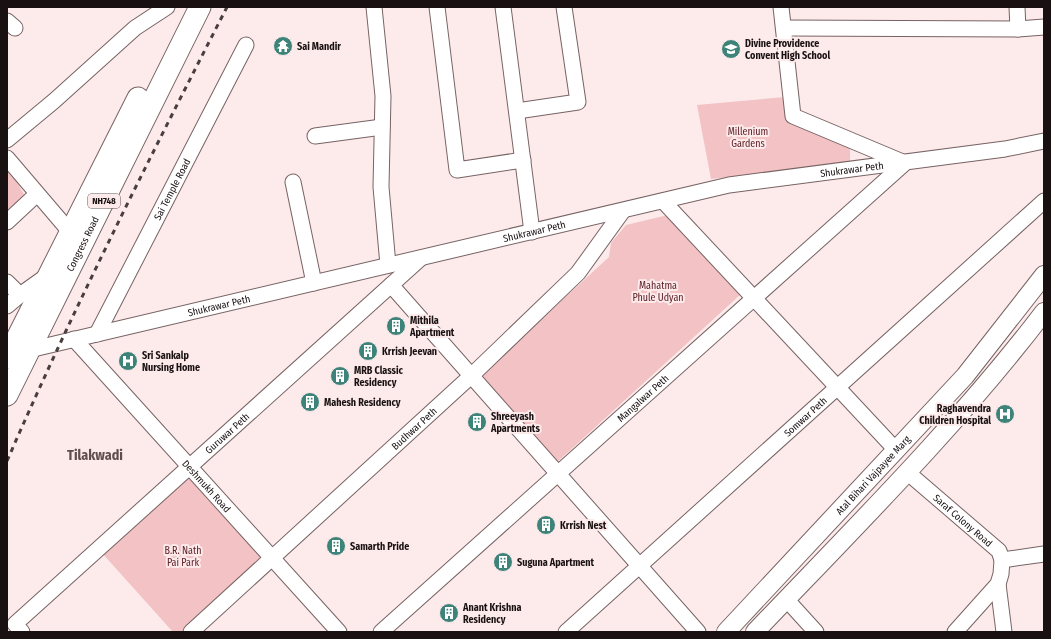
<svg xmlns="http://www.w3.org/2000/svg" width="1051" height="639" font-family="'Fira Sans Condensed',sans-serif">
	<style>
		.green { fill: #f2c2c4 }
		.lines { fill: none; stroke-linecap: round; stroke-linejoin: round }
		.minor-casing { stroke: #776363; stroke-width: 17 }
		.major-casing { stroke: #776363; stroke-width: 20 }
		.highway-casing { stroke: #776363; stroke-width: 23 }
		.minor { stroke: #fff; stroke-width: 15 }
		.major { stroke: #fff; stroke-width: 18 }
		.highway { stroke: #fff; stroke-width: 21 }
		.rail { stroke: #483e3f; stroke-width: 3; stroke-dasharray: 5 5; stroke-linecap: butt }
		.labels { text-anchor: middle; stroke-width: 4; stroke-linejoin: round; paint-order: stroke }
		.shield { fill: #fdeaea; stroke: #5d5152; stroke-width: 1 }
		.shield-label { font-size: 9px; font-weight: bold; fill: #181011 }
		.poi-label { font-size: 10px; font-weight: bold; fill: #181011; stroke: #fdeaea; text-anchor: start }
		.park-label { font-size: 10px; fill: #5d2028; stroke: #fdeaea }
		.street-label { font-size: 10px; fill: #181011; stroke: #fdeaea }
		.district-label { font-size: 14px; font-weight: bold; fill: #614d4e; stroke: #fdeaea }
	</style>
	<rect width="100%" height="100%" fill="#fdeaea"/>
	<g class="green">
		<polygon points="785,97 788,119 850,144 850,162 711,179 697,105"/>
		<polygon points="7,165 25,196 7,210"/>
		<polygon points="668,215 741,294 555,464 476,379 609,257 611,243 626,225"/>
		<polygon points="189,475 264,558 182,632 173,632 102,553"/>
	</g>
	<g class="lines">
		<g class="minor-casing">
			<g id="minor">
				<polyline points="374,7 383,96 381,187 388,265"/>
				<polyline points="437,7 457,170 523,160"/>
				<polyline points="503,7 532,232"/>
				<polyline points="1017,7 1018,29"/>
				<polyline points="7,21 15,28"/>
				<polyline points="784,28 1018,29 1044,27"/>
				<polyline points="517,111 578,102 564,7"/>
				<polyline points="315,136 382,127"/>
				<polyline points="7,140 54,101 135,28 167,7"/>
				<polyline points="7,158 71,233"/>
				<polyline points="293,182 314,283"/>
				<polyline points="663,201 896,450"/>
				<polyline points="7,222 37,194"/>
				<polyline points="7,282 20,295 48,275"/>
				<polyline points="391,285 698,632"/>
				<polyline points="7,306 20,295"/>
				<path id="s1" d="M97,334L246,45"/>
				<path id="s2" d="M74,339L339,632"/>
				<path id="s3" d="M29,350L729,185L1005,149L1044,141"/>
				<path id="s4" d="M907,472L999,551L1002,560L1001,574L998,584L955,632"/>
				<polyline points="1002,560 1044,554"/>
				<polyline points="998,584 1004,632"/>
				<polyline points="786,599 816,632"/>
				<path id="s5" d="M22,632L15,624L421,258"/>
				<path id="s6" d="M191,632L471,376L578,273L622,212"/>
				<path id="s7" d="M381,632L905,163L793,116L781,7"/>
				<path id="s8" d="M566,632L1044,201"/>
			</g>
		</g>
		<g class="major-casing">
			<g id="major">
				<path id="s9" d="M726,632L965,376L1044,275"/>
				<path d="M755,632C854,528 957,426 1044,312"/>
			</g>
		</g>
		<g class="highway-casing">
			<g id="highway">
				<polyline points="7,358 138,98"/>
				<path id="s10" d="M7,395L200,7"/>
			</g>
		</g>
		<use href="#minor" class="minor"/>
		<use href="#major" class="major"/>
		<use href="#highway" class="highway"/>
		<path class="rail" d="M7,461C74,307 150,157 227,7"/>
	</g>
	<defs>
		<g id="temple-disc" transform="scale(1)"><circle r="9.5" fill="#3e8379" stroke="#fdeaea"/><path d="M0-6L5-2H3V0L6.5 2.5H4V6H1.5V3h-3V6H-4V2.5H-6.5L-3 0V-2H-5Z" fill="#fff"/></g>
		<g id="school-disc" transform="scale(1)"><circle r="9.5" fill="#3e8379" stroke="#fdeaea"/><path d="M0-5L7-2L0 1L-7-2ZM-4 1L0 2.5L4 1V4Q0 6-4 4Z" fill="#fff"/></g>
		<g id="building-disc" transform="scale(1)"><circle r="9.5" fill="#3e8379" stroke="#fdeaea"/><path d="M-4-6H4V6H1V3H-1V6H-4ZM-2.5-4.3h1.7v1.8h-1.7ZM.8-4.3h1.7v1.8H.8ZM-2.5-1h1.7V.8h-1.7ZM.8-1h1.7V.8H.8Z" fill="#fff"/></g>
		<g id="hospital-disc" transform="scale(1)"><circle r="9.5" fill="#3e8379" stroke="#fdeaea"/><path d="M-5-5h3v3.5h4V-5h3V5h-3V1.5h-4V5h-3Z" fill="#fff"/></g>
	</defs>
	<g fill-rule="evenodd">
		<use href="#temple-disc" x="283" y="46"/>
		<use href="#school-disc" x="731" y="49"/>
		<use href="#building-disc" x="396" y="326"/>
		<use href="#building-disc" x="368" y="351"/>
		<use href="#hospital-disc" x="128" y="361"/>
		<use href="#building-disc" x="340" y="376"/>
		<use href="#building-disc" x="310" y="402"/>
		<use href="#hospital-disc" x="1005" y="414"/>
		<use href="#building-disc" x="477" y="422"/>
		<use href="#building-disc" x="546" y="525"/>
		<use href="#building-disc" x="336" y="546"/>
		<use href="#building-disc" x="503" y="562"/>
		<use href="#building-disc" x="449" y="613"/>
	</g>
	<g class="labels">
		<rect class="shield" x="88" y="194" width="32" height="14" rx="3"/>
		<g class="shield-label">
			<text x="104" y="204">NH748</text>
		</g>
		<g class="poi-label">
			<text x="745" y="47">Divine Providence<tspan x="745" dy="12">Convent High School</tspan></text>
			<text x="297" y="50">Sai Mandir</text>
			<text x="410" y="324">Mithila<tspan x="410" dy="12">Apartment</tspan></text>
			<text x="382" y="355">Krrish Jeevan</text>
			<text x="142" y="359">Sri Sankalp<tspan x="142" dy="12">Nursing Home</tspan></text>
			<text x="354" y="374">MRB Classic<tspan x="354" dy="12">Residency</tspan></text>
			<text x="324" y="406">Mahesh Residency</text>
			<text x="991" y="412" text-anchor="end">Raghavendra<tspan x="991" dy="12">Children Hospital</tspan></text>
			<text x="491" y="420">Shreeyash<tspan x="491" dy="12">Apartments</tspan></text>
			<text x="560" y="529">Krrish Nest</text>
			<text x="350" y="550">Samarth Pride</text>
			<text x="517" y="566">Suguna Apartment</text>
			<text x="463" y="611">Anant Krishna<tspan x="463" dy="12">Residency</tspan></text>
		</g>
		<g class="park-label">
			<text x="748" y="135">Millenium<tspan x="748" dy="12">Gardens</tspan></text>
			<text x="658" y="289">Mahatma<tspan x="658" dy="12">Phule Udyan</tspan></text>
			<text x="183" y="554">B.R. Nath<tspan x="183" dy="12">Pai Park</tspan></text>
		</g>
		<g class="street-label">
			<text dy="4" stroke="none"><textPath href="#s3" startOffset="843">Shukrawar Peth</textPath></text>
			<text dy="4" stroke="none"><textPath href="#s1" startOffset="163">Sai Temple Road</textPath></text>
			<text dy="4" stroke="none"><textPath href="#s3" startOffset="519">Shukrawar Peth</textPath></text>
			<text dy="4" stroke="none"><textPath href="#s10" startOffset="169">Congress Road</textPath></text>
			<text dy="4" stroke="none"><textPath href="#s3" startOffset="195">Shukrawar Peth</textPath></text>
			<text dy="4" stroke="none"><textPath href="#s7" startOffset="351">Mangalwar Peth</textPath></text>
			<text dy="4" stroke="none"><textPath href="#s8" startOffset="322">Somwar Peth</textPath></text>
			<text dy="4" stroke="none"><textPath href="#s6" startOffset="302">Budhwar Peth</textPath></text>
			<text dy="4" stroke="none"><textPath href="#s5" startOffset="296">Guruwar Peth</textPath></text>
			<text dy="4" stroke="none"><textPath href="#s9" startOffset="215">Atal Bihari Vajpayee Marg</textPath></text>
			<text dy="4" stroke="none"><textPath href="#s2" startOffset="198">Deshmukh Road</textPath></text>
			<text dy="4" stroke="none"><textPath href="#s4" startOffset="74">Saraf Colony Road</textPath></text>
		</g>
		<g class="district-label">
			<text x="95" y="460">Tilakwadi</text>
		</g>
	</g>
	<rect width="1051" height="639" fill="none" stroke="#181011" stroke-width="16"/>
</svg>
